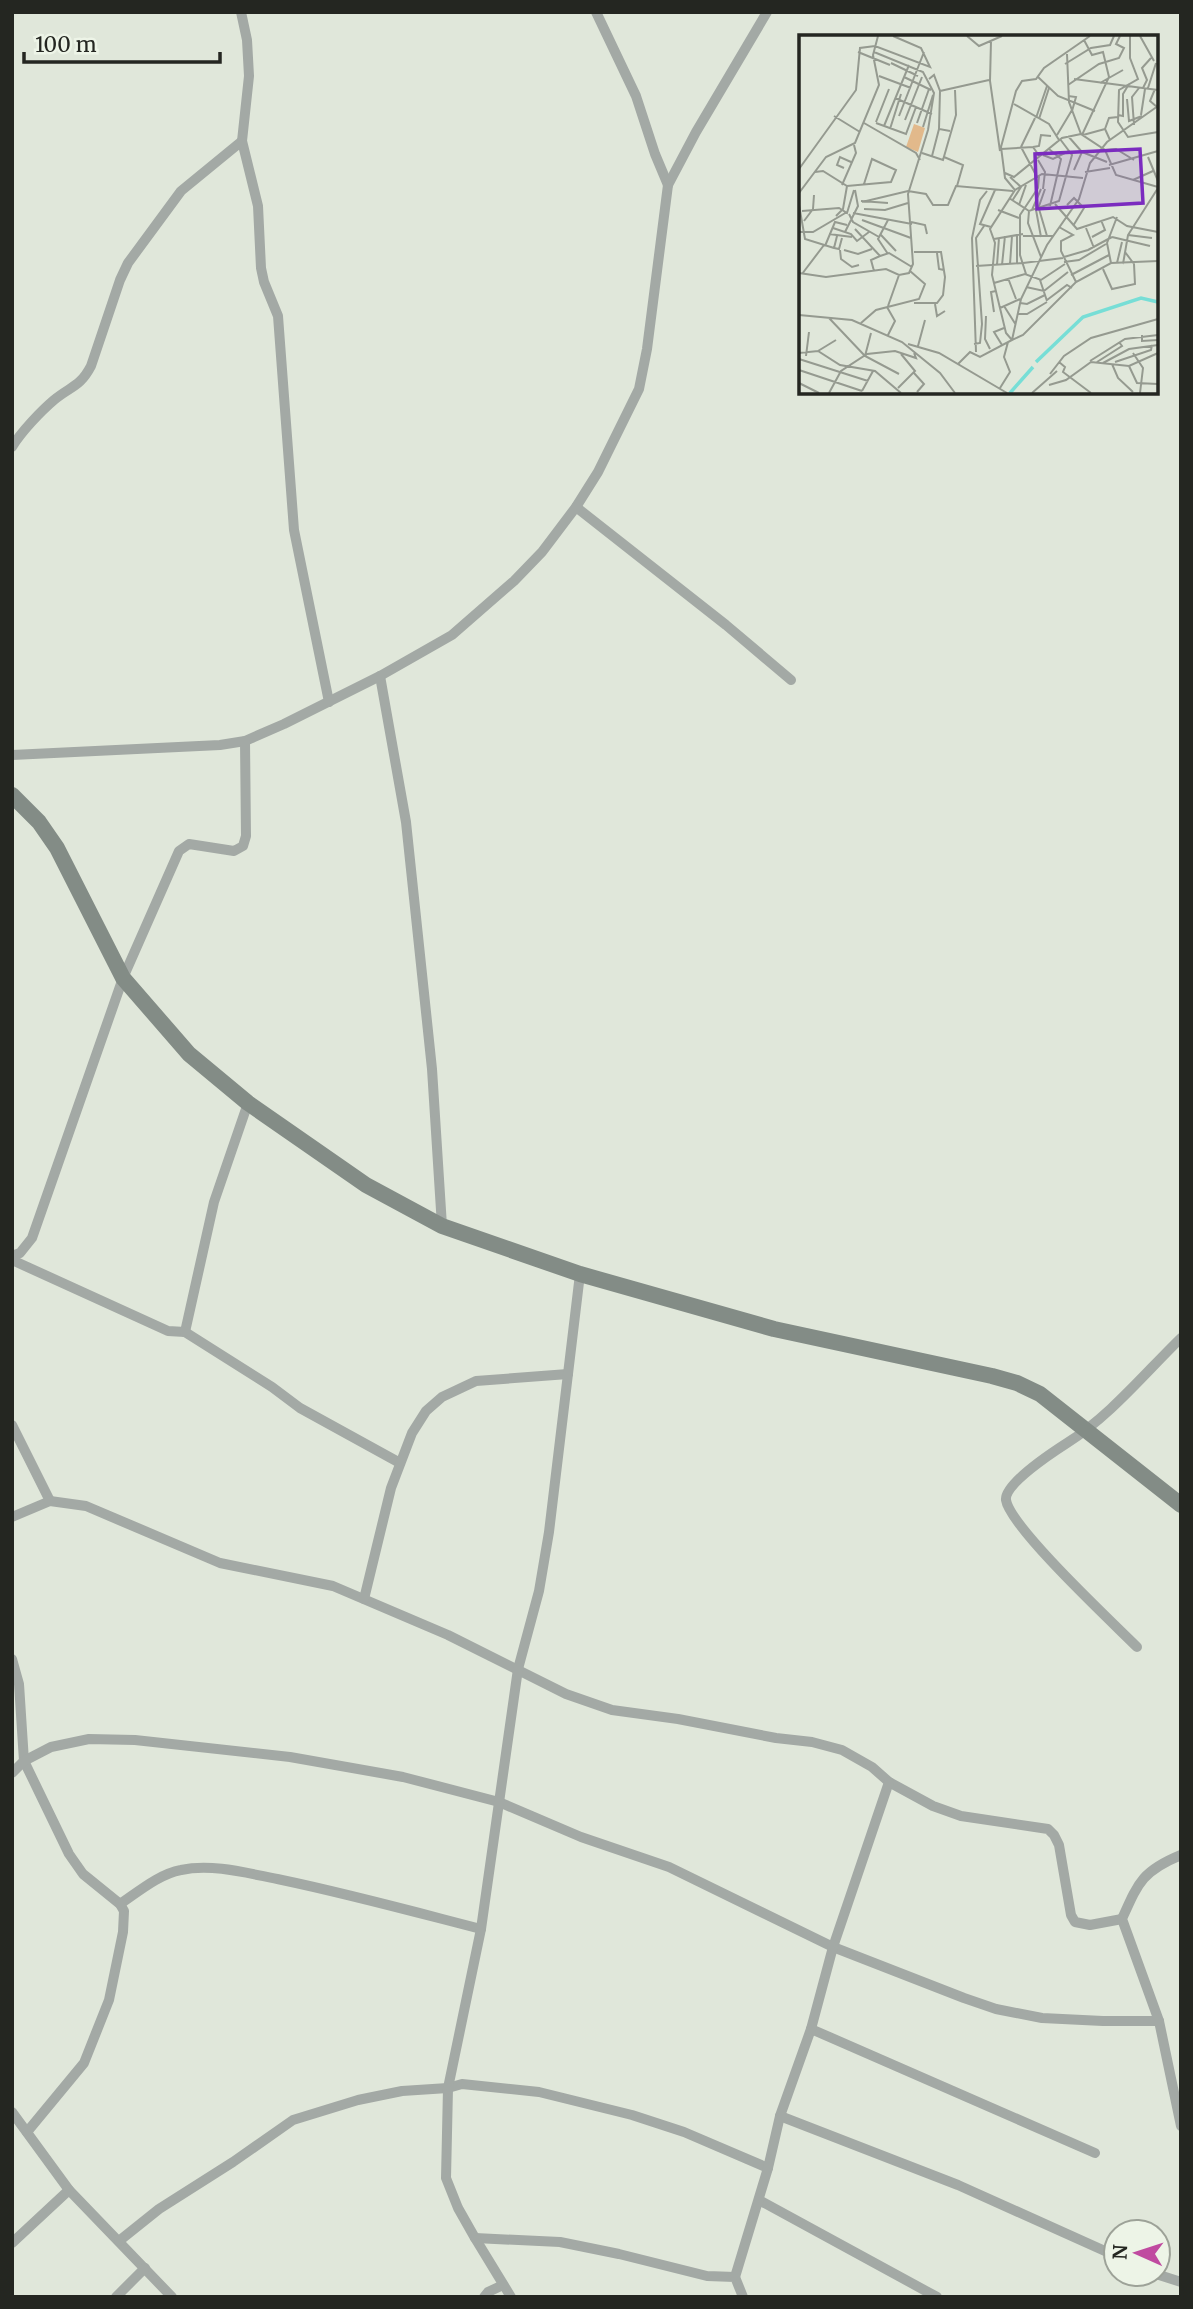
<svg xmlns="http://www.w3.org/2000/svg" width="1193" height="2309" font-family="Merriweather,serif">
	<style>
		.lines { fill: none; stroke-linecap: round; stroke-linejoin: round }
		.street { stroke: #a3a9a5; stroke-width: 10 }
		.secondary { stroke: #838c86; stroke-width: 16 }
		.inset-river { fill: none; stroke: #77ded6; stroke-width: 3.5 }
		.inset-road { fill: none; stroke: #959a90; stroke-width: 2 }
		.view { fill: #7b2cbf; fill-opacity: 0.15; stroke: #7b2cbf; stroke-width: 3.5 }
		.inset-edge { fill: none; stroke: #242621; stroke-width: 3.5 }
	</style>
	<rect width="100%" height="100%" fill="#e0e7da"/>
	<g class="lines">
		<g class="street">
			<polyline points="241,12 247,40 249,76 242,141 258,206 261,268 264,282 278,316 294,530 329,702"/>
			<polyline points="596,12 636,96 655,154 668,185"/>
			<path d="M12,447C21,432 41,411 54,400C71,386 80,387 91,366L120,280L128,263L181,191L242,141"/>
			<polyline points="576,507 726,625 791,680"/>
			<polyline points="380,676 406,822 432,1069 442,1226"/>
			<polyline points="12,755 220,745 245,741 284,724 380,676 452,635 514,581 542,552 576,507 598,472 639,389 647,349 668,185 696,132 767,12"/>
			<polyline points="12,1256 20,1253 32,1238 123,978 179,851 189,844 234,851 243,846 246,836 245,741"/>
			<polyline points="12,1260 168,1331 185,1332 272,1387 300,1408 400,1463"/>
			<polyline points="185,1332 214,1202 248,1103"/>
			<polyline points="12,1425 50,1501"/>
			<polyline points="12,1517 50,1501 86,1506 220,1563 333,1586 448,1635 566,1694 612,1710 678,1719 776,1738 812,1742 842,1750 872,1767 889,1782 933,1806 961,1816 1048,1829 1054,1835 1059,1845 1071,1915 1075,1922 1090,1925 1122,1919"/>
			<polyline points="364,1599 391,1488 412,1433 426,1411 442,1397 476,1381 568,1374"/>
			<path d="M1137,1647C1113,1623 1010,1527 1006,1500C1004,1484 1053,1452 1067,1443C1110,1416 1144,1374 1181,1338"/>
			<polyline points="12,1659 19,1684 24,1761 69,1854 83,1874 120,1904 124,1911 123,1932 109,2000 84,2063 27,2132"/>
			<polyline points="12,1773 24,1761 51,1747 89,1739 135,1740 290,1757 403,1777 499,1802 581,1837 669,1867 833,1947 964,1998 996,2009 1042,2018 1103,2021 1159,2021"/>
			<path d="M1181,1855C1142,1871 1138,1883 1122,1919L1159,2021L1181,2126"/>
			<path d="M120,1904C138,1892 159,1874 181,1870C213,1863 250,1874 282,1880C349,1894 415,1912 481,1929"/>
			<polyline points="811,2029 1095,2153"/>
			<polyline points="12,2112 69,2190 172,2297"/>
			<polyline points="780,2116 958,2185 1116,2256"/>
			<polyline points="759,2200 937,2297"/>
			<polyline points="475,2238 560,2242 619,2254 707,2276 735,2277 743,2297"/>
			<polyline points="119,2241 159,2209 233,2162 293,2120 358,2100 402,2091 448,2088 462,2084 539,2092 632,2115 684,2132 768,2168"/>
			<polyline points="12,2243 69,2190"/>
			<polyline points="1156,2274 1181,2282"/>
			<polyline points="735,2277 768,2168 780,2116 811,2029 833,1947 889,1782"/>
			<polyline points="116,2297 145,2268"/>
			<polyline points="484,2297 488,2292 503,2285"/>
			<polyline points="511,2297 475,2238 458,2208 446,2178 448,2088 481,1929 518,1669 539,1591 549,1532 580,1274"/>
		</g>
		<polyline class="secondary" points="12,795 39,822 57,848 123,978 189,1054 248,1103 366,1185 442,1226 580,1274 774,1329 992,1376 1017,1383 1040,1394 1181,1505"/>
	</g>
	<g transform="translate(799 35)">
		<rect width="359" height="359" fill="#e0e7da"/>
		<path d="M115,89L126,93L119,117L107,112Z" fill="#e2b98b"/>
		<path class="inset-river" d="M237,327L284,282L342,263L359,267M211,358L234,332"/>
		<path class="inset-road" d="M168,1L180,11L203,1M291,1L245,33L237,44L223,46L217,56L202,112L206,143L216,155L191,194L196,208L193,240L207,298L213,305L224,300L277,247L312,228L359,226M331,1V23L339,44L320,55L319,87L329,102L359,97M341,1L355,26M192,6L191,46L201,116M59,17L91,30M268,19L270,67L282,99L306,115L317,140L359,152M92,28L119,41M266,29L292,13L311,10L315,1M80,41L112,53M105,42L132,55M239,42L259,61L296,76M130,44L135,40L141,56L140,94L151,96M275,44L359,55M301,48L324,35M269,50L300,29L320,23L325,13L317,9L321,1M344,53L348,45L343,33L352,23M349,53L357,28M356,54L351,66L358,72M141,56L190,45M269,61L277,62L273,76M96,63L133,79M328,64L330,86L343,81M215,69L250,89L260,105M319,80L324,81V59L330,49M342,80L346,54M35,81L61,97M100,81L125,17M237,83L248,51M240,84L250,53M106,85L123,42M77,87L90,54M65,88L117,118L121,125M77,88L107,99L117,72M118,88L130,54M335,90L333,62L340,53M85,91L110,30M124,92L134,60M91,94L102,59M258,100L273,75M283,100L310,42L304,17L293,20L285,5M284,100L306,94M269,101L283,117L275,135M311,105L306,94L310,83L319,82M222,112L238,142M222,112L236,83M234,112L240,111L242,100L252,101M202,114L234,112L241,122M250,114L262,124L251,171M306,115L317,114L335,125M283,117L308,127M123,118L144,125L157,80L156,55M244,120L254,124L270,116M133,121L140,94M145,122L164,130L158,151M349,122L359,146M239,125L246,137L244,154M310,130L359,116M45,133L38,130L41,122L52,127M0,134L57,55L61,13L76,11L131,32L122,13L94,1M16,137L24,136L48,151L92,147L97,135L73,124L65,149M286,137L311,133M206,138L215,142L263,103L282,99M211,142L222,152L213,166M334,145L354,136M43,150L57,118L55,110M216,155L243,139L284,143M0,158L27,122L56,108L80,50L74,20L79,1M210,163L230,176L260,166L273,120L261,104M62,166L89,168M63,167L109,156L127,159L134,170H149L157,151L214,156M256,169L278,194L314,182L328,191L359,197M0,170L6,204L35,213M220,170L227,150M268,170L275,163L285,173L274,191M65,174L86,175L109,168M239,174L246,154M240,174L248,201M199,175L220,183M233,175L242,154M237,175L242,202M3,176L40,173L48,178L55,155M230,176L229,188L242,222M54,178L113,189M50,179L54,187L80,202M37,181L44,174L48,151M63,185L112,203M5,186L14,174L15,160M112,187L126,190L128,199M192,192L181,189L196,155M260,192L274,200L262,206V216L277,247M34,193L52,199L58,206L70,197M287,193L295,213M56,194L81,221L90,218L113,232M0,197H14L48,177M46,197L59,171L56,155M30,199L53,202M82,200L97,216M329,200L353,203M38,201L35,213L40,214L43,203M224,201H254M293,202L306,195L302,185M313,202L351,211M195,204L224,199M26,211L36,187L48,190M41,215L42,224L53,232L60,230M45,215L59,219L73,214M115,217H142L146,242L144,260L138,268H115M138,218L140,234L145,235M89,219L79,204L89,185M265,222L289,215L313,202M265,227L280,225L307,209M224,228L264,223M312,228L308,208L318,182M318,228L323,207M211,229L213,201M218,229V200M324,229L329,200L359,153M198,230L200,203M203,230L206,201M177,231L224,228M304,234L313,254L336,249L335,229L326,217M75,236L72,225L81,221M0,238L27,242L87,234L100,240L110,238L114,229L109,159L129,95L135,58L124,37L75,17M3,239L25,210M227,239L221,220V180L239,153L240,141M272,240L310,220M209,243L217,264M241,245L248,266M195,248L226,239L242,245L266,229M227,252L245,256L269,237M248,265L268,250L273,253M221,268L228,269L246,260M136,269L138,281L146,276M89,271L100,240M205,271L217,290M88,272L96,286L89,300M201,273L221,264M195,277L192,257L197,256M219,279H228L248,267M0,280L53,285L103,307L141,338L156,358M187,281L186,304L191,314M30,283L66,321M62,288L77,275L120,264L126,249L111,236M72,298L66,321L100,339M343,300V306L359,305M109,309L140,318L208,358M175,309L181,308L183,289L177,203L185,191M203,310L195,297L205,293M119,311L126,285M19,316L37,305M177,317L173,203L181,165L188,156M0,318L19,316L41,330L76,336L102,358M334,318L344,333L341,358M7,321L10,297M0,324L69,346M291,326L326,304L359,300M260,327L266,332L264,337L292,358M298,327L323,311L320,307M316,327L352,315L353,310M304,328L330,314L359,310M159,329L171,317L181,322L213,305L222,264L248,210L280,164L291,128L308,107L359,71M313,329L319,343L334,357M330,331L338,348L359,349M0,335L63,356M115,338L125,349L118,357M251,339L265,321L292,303L359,284M0,348L20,358M250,350L267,345L292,327L330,331L359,318M99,353L116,336L102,319M201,353L211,337L205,322L209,307M63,356L74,336M30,358L42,336L68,319L96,316L117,323L115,318M233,358L258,336"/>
		<path class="view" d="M341,114L344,168L238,174L236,119Z"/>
		<rect width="359" height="359" class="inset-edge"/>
	</g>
	<rect width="1193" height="2309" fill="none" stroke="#242621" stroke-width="28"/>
	<g transform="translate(1137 2253) rotate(273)"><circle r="33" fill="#edf4e7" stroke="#9da298" stroke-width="2"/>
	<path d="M0-5L12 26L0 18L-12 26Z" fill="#c04aa0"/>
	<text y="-10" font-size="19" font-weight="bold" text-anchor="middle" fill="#242621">N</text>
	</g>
	<path d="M24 52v10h196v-10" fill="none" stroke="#242621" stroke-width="3.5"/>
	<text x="35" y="52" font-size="21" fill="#242621" stroke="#edf4e7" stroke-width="5" paint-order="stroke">100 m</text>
</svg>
